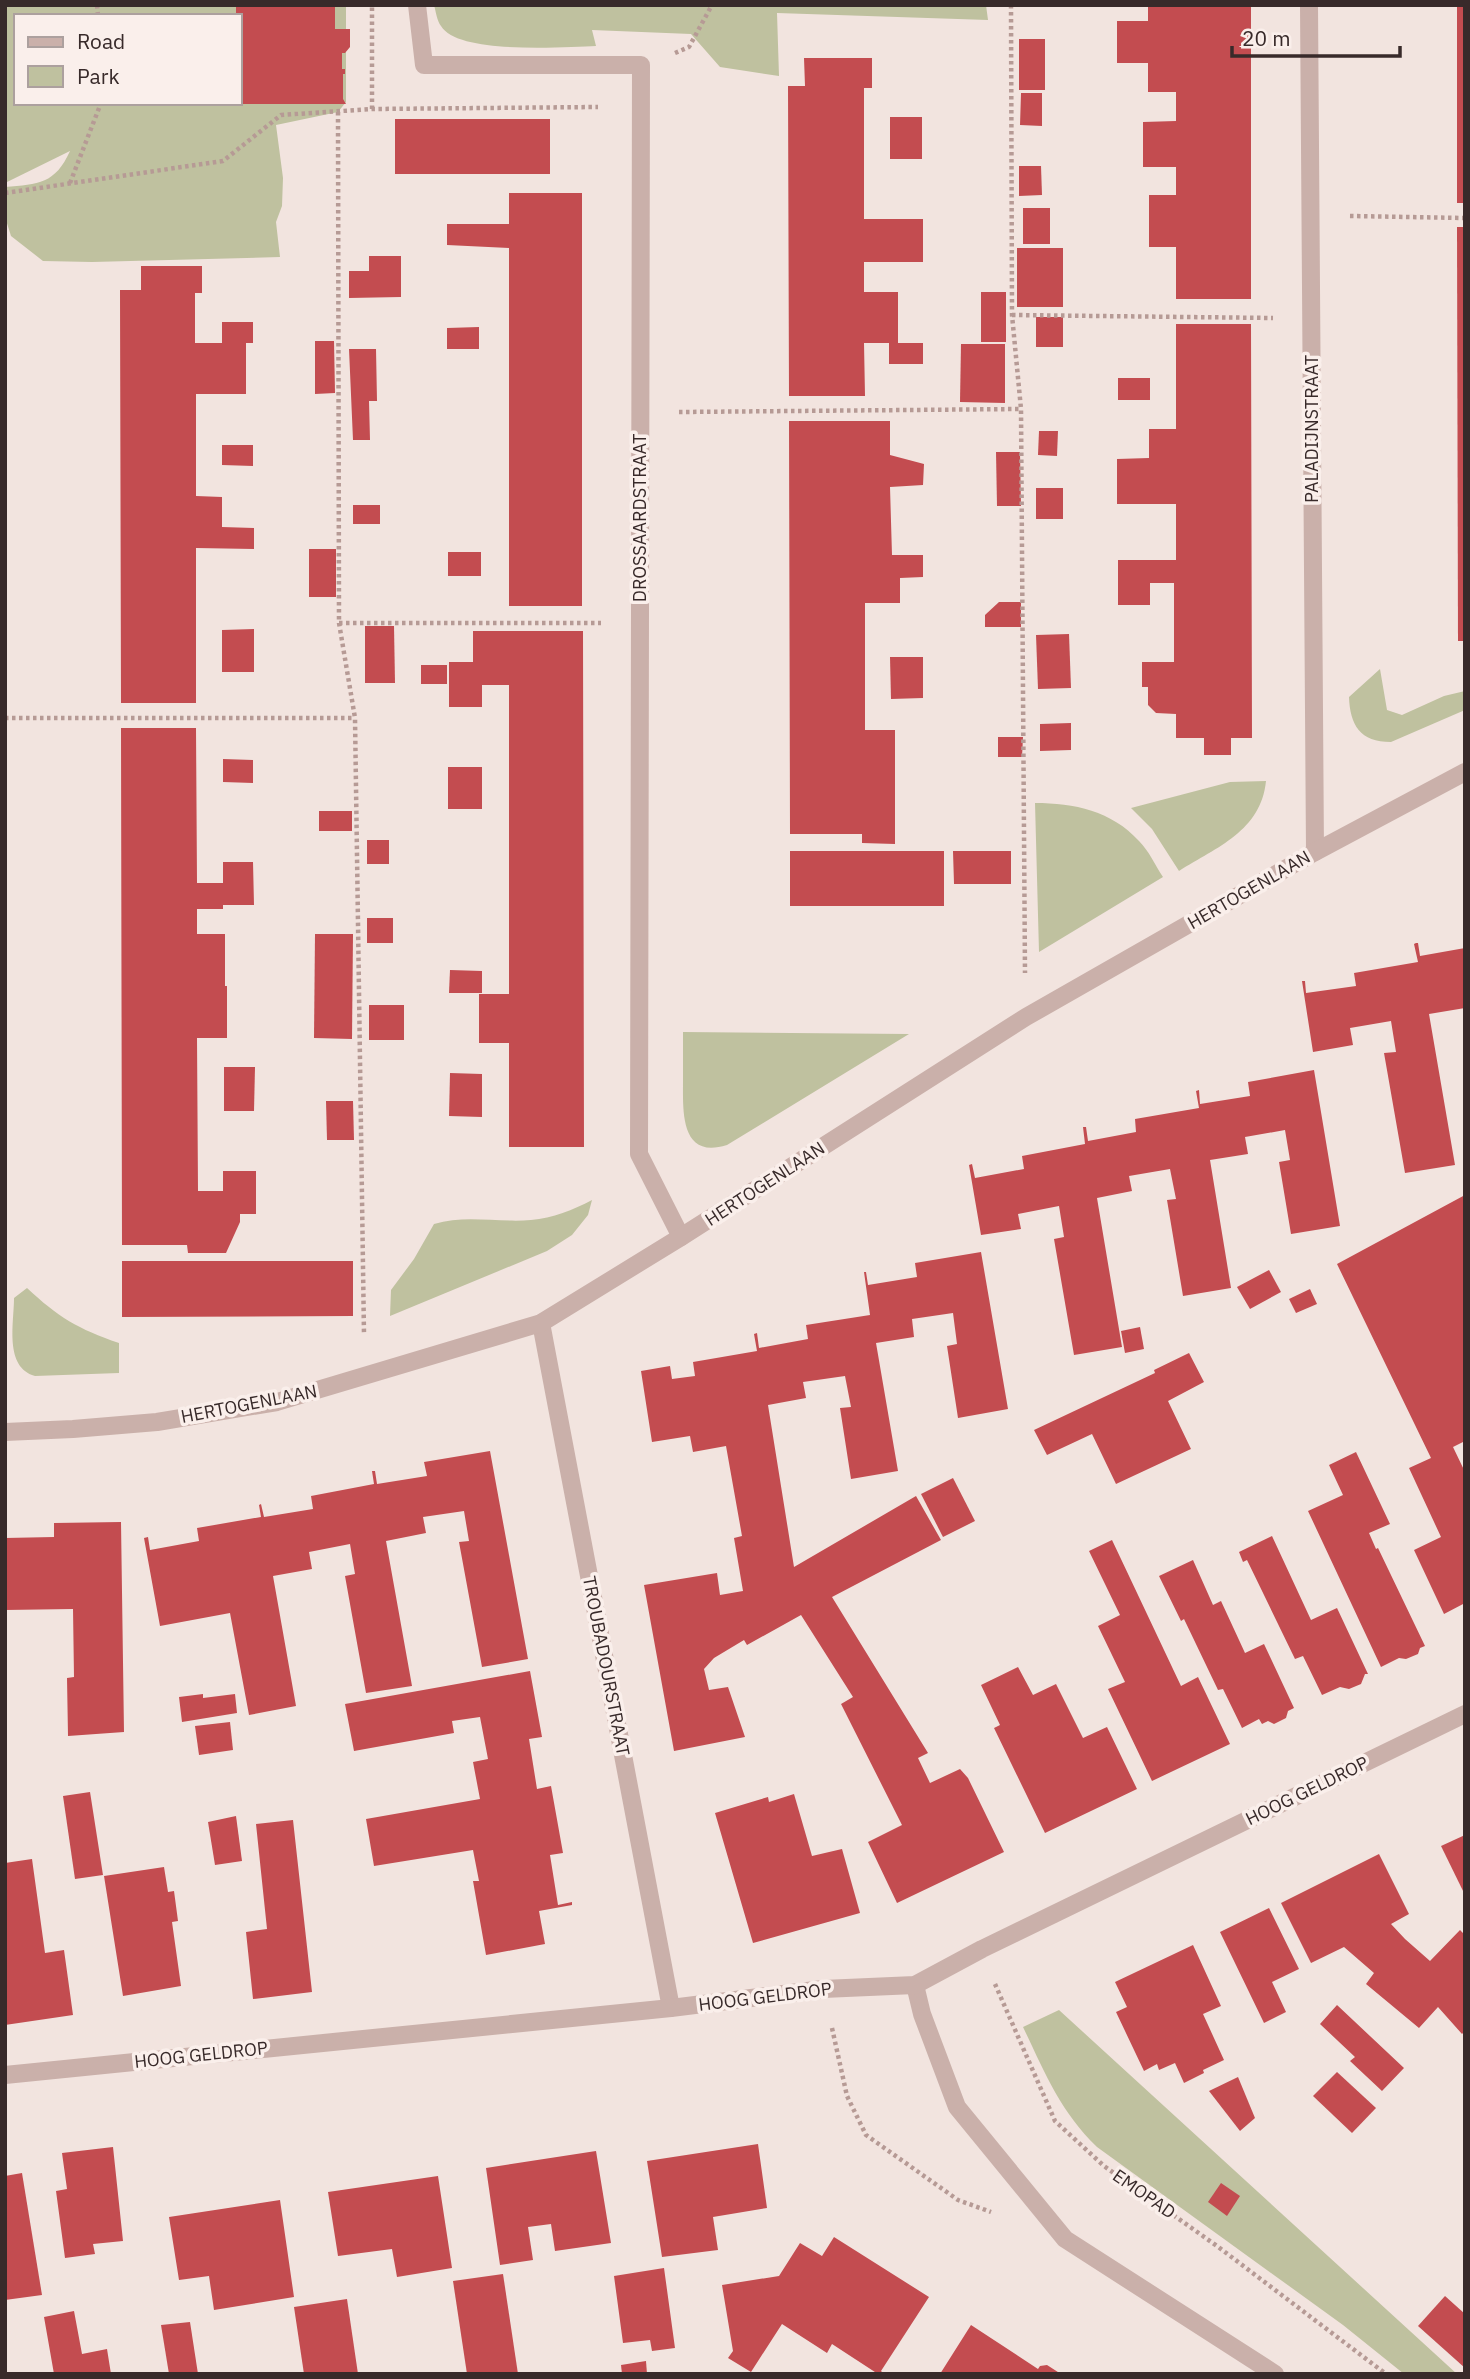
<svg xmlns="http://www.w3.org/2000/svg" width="1470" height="2379" font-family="'IBM Plex Sans',sans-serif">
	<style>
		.green { fill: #bfc19f; fill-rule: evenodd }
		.building { fill: #c34c50 }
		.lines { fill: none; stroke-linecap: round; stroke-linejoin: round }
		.path { stroke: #b69a95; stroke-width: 4.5; stroke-dasharray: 3.5 3.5; stroke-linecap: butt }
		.street { stroke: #cab0aa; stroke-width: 18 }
		.labels { text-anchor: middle; stroke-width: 7; stroke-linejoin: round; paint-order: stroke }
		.street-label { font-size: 18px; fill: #382a2a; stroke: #faefeb }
	</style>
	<rect width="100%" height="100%" fill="#f2e4df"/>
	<g class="green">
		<path d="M5,5H346V102L338,112L276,125L283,178L282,206L276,222L280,257L92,262L43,261L11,236L5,217V187C39,184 55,184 70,151L5,183ZM16,16H240V103H16Z"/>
		<path d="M434,5H986L988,20L777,13L779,76L720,67L691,34L592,30L596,46C565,47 458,55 441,26C437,21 436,12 434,5Z"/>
		<path d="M1380,669L1387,710L1402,715L1444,696L1465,691V710L1391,742C1360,742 1350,725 1349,697Z"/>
		<path d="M1266,781C1261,831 1217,847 1179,871L1152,829L1131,808L1230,782Z"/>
		<path d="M1035,803C1074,803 1112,811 1139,841C1149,851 1155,865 1163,877L1039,952Z"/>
		<path d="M683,1032L909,1034L727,1145C680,1160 683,1111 683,1081C683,1065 683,1048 683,1032Z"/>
		<path d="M592,1200L588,1215L572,1235L547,1251L390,1316L391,1290L414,1259L434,1224C466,1214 498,1223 531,1220C553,1218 573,1210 592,1200Z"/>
		<path d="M27,1288C58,1317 78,1329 119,1343V1373L35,1376C4,1367 14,1323 14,1298Z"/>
		<path d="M1059,2010L1457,2374H1404L1343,2325L1097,2147C1060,2111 1045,2073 1023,2027Z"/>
	</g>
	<g class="building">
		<polygon points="236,5 335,5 335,29 350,29 350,47 345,53 342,53 342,69 345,69 345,74 343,74 343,99 346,104 240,104 240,16 236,16"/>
		<polygon points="1148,5 1251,5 1251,299 1176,299 1176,247 1149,247 1149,195 1176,195 1176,167 1143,167 1143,122 1176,121 1176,92 1148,92 1148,63 1117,63 1117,21 1148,21"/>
		<rect x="1457" y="5" width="8" height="198"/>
		<rect x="1019" y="39" width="26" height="51"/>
		<polygon points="804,58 872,58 872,88 864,88 864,219 923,219 923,262 864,262 864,292 898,292 898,343 923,343 923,364 889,364 889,343 864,343 865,396 789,396 788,86 805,86"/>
		<polygon points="1021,93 1042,93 1042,126 1020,125"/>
		<rect x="890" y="117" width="32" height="42"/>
		<rect x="395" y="119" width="155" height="55"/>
		<polygon points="1019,166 1041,166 1042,195 1019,196"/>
		<polygon points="509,193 582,193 582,606 509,606 509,248 447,245 447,224 509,224"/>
		<rect x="1023" y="208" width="27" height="36"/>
		<polygon points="1457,227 1465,227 1465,641 1458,641"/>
		<rect x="1017" y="248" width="46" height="59"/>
		<polygon points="369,256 401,256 401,297 349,298 349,271 369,271"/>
		<polygon points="141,266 202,266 202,293 195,293 195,343 222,343 222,322 253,322 253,343 246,343 246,394 196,394 196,496 222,497 222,527 254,528 254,549 196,548 196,703 121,703 120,290 141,290"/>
		<rect x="981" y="292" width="25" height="50"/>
		<rect x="1036" y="317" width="27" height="30"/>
		<polygon points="1176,324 1251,324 1252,738 1231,738 1231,755 1204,755 1204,738 1176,738 1176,714 1156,713 1148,705 1148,687 1142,687 1142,662 1174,662 1174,583 1150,583 1150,605 1118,605 1118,560 1176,560 1176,504 1117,504 1117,459 1149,458 1149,429 1176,429"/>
		<polygon points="479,327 479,349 447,349 447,328"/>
		<polygon points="315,341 334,341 335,393 315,394"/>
		<polygon points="961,344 1005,344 1005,403 960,402"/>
		<polygon points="349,349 376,349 377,401 369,401 370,440 353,440"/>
		<rect x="1118" y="378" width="32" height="22"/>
		<polygon points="789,421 890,421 890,455 924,464 923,485 890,487 892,555 923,555 923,577 900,578 900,603 865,603 865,730 895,730 895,844 862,843 862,834 790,834"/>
		<polygon points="1039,431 1058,431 1057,456 1038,455"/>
		<polygon points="222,445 253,445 253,466 222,465"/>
		<polygon points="996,452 1020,452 1021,506 997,506"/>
		<rect x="1036" y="488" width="27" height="31"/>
		<rect x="353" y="505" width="27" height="19"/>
		<rect x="309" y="549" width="27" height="48"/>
		<rect x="448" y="552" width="33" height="24"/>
		<polygon points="999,602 1021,602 1021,627 985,627 985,615"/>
		<polygon points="365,626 394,626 395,683 365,683"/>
		<polygon points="254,629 254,672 222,672 222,630"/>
		<polygon points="473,631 583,631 584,1147 509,1147 509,1043 479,1043 479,994 509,994 509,685 482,685 482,707 449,707 449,662 473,662"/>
		<polygon points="1069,634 1071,688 1038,689 1036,635"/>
		<polygon points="890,657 923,657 923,698 891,699"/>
		<rect x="421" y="665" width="26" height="19"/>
		<polygon points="1071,723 1071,750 1040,751 1040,724"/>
		<polygon points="121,728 196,728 197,883 223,883 223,862 253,862 254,905 223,905 223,909 197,909 197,934 225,934 225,986 227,986 227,1038 197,1038 198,1191 223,1191 223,1171 256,1171 256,1214 240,1214 240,1222 226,1253 188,1253 187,1245 122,1245"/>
		<polygon points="998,737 1023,737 1022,757 998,757"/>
		<polygon points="223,759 253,760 253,783 223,782"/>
		<rect x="448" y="767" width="34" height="42"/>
		<rect x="319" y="811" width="33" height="20"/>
		<rect x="367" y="840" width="22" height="24"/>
		<rect x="790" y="851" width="154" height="55"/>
		<polygon points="953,851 1011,851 1011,884 954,884"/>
		<rect x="367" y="918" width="26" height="25"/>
		<polygon points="315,934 353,934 352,1039 314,1038"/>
		<polygon points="1416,943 1418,943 1420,956 1465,948 1465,1008 1429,1014 1455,1165 1405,1173 1384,1053 1396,1052 1391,1021 1350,1028 1353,1045 1313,1052 1302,981 1305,981 1306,993 1356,986 1354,973 1418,962 1414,944"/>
		<polygon points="450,970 482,971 482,993 449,993"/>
		<rect x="369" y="1005" width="35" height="35"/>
		<polygon points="224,1067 255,1067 254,1111 224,1111"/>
		<polygon points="1314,1070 1340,1226 1291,1234 1279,1162 1290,1160 1285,1130 1245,1137 1248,1154 1210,1160 1231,1288 1183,1296 1167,1200 1176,1199 1170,1169 1129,1176 1132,1191 1097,1198 1122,1347 1074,1355 1054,1239 1064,1237 1059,1206 1018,1214 1021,1229 981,1235 969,1165 972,1164 975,1178 1024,1169 1022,1156 1085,1144 1083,1127 1086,1127 1088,1141 1136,1132 1135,1119 1199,1108 1196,1091 1199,1090 1200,1104 1250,1096 1248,1082"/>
		<polygon points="450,1073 482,1074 482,1117 449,1116"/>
		<polygon points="326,1101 353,1101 354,1140 327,1140"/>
		<polygon points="1465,1195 1465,1441 1453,1447 1465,1472 1465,1603 1444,1614 1414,1550 1441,1537 1409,1468 1431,1458 1337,1264"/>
		<polygon points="981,1252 1008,1409 958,1418 947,1346 957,1344 953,1313 912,1319 914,1337 876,1343 898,1471 851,1479 840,1408 851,1407 845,1376 803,1382 806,1398 768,1405 794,1567 916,1496 941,1540 832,1597 928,1753 918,1758 930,1783 960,1769 968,1778 1004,1852 897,1903 868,1842 902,1825 841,1704 853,1697 801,1615 747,1645 744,1640 714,1658 704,1669 709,1690 728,1687 745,1737 674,1751 644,1585 717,1573 720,1595 743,1591 734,1538 742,1536 726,1446 693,1452 690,1436 652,1442 641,1371 670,1366 672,1379 695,1376 693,1362 757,1351 754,1334 757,1333 759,1348 808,1339 806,1325 870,1315 864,1272 866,1272 868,1285 917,1277 915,1263"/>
		<polygon points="122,1261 353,1261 353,1316 122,1317"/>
		<polygon points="1269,1270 1281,1292 1250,1309 1237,1287"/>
		<polygon points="1310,1289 1317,1304 1296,1313 1289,1299"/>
		<polygon points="1140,1327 1144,1349 1125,1353 1121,1331"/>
		<polygon points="1189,1353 1204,1382 1168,1401 1191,1449 1116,1484 1092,1434 1047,1455 1034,1430 1155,1373 1154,1370"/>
		<polygon points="490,1451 528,1659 482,1667 459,1542 469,1541 464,1511 423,1517 426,1533 386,1541 412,1686 366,1693 345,1576 355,1574 350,1544 309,1552 312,1569 273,1576 296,1706 249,1715 230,1613 160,1626 144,1538 148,1537 150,1550 199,1541 197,1528 261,1517 259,1505 261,1504 264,1517 313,1509 311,1496 374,1484 372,1471 375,1471 377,1484 427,1476 424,1462"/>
		<polygon points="1356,1452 1390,1524 1369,1533 1376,1549 1378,1548 1425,1646 1420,1648 1418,1654 1406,1659 1399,1658 1381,1667 1308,1511 1343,1495 1329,1465"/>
		<polygon points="953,1478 975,1521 943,1537 921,1494"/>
		<polygon points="121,1522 124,1732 68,1736 67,1678 74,1677 73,1609 5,1610 5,1538 54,1537 54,1523"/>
		<polygon points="1272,1536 1311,1620 1337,1608 1368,1674 1365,1674 1361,1684 1349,1689 1340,1687 1322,1695 1303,1656 1295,1659 1247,1560 1243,1562 1239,1552"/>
		<polygon points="1112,1540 1181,1686 1198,1677 1230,1744 1152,1781 1108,1689 1125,1682 1098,1626 1120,1615 1089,1551"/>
		<polygon points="1193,1560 1213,1605 1221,1601 1245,1653 1264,1644 1294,1708 1288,1711 1286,1718 1274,1724 1268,1721 1262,1724 1259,1719 1242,1728 1223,1689 1218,1690 1184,1619 1181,1621 1159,1576"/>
		<polygon points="1018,1667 1033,1695 1056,1684 1083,1738 1107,1727 1137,1789 1045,1833 994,1728 1000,1725 981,1685"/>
		<polygon points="530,1671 542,1737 529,1739 537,1789 551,1786 563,1853 550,1855 558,1905 572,1902 572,1905 539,1911 545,1944 486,1955 473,1881 479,1881 473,1850 374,1866 366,1819 480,1799 473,1762 488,1759 480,1717 452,1721 454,1733 354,1751 345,1704"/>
		<polygon points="203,1694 203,1698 235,1694 237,1713 182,1722 179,1697"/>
		<polygon points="230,1722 233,1750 199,1755 195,1726"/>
		<polygon points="90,1792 103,1875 75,1879 63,1796"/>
		<polygon points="794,1794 812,1856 842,1849 860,1913 753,1943 715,1813 768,1797 769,1802"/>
		<polygon points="236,1816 242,1861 215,1865 208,1822"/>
		<polygon points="293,1820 312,1992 253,1999 246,1932 267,1929 256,1824"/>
		<polygon points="1465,1835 1465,1895 1441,1846"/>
		<polygon points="1379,1854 1409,1914 1391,1924 1405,1939 1430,1961 1460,1930 1465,1935 1465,2031 1462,2034 1438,2007 1419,2028 1366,1984 1374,1973 1344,1947 1311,1963 1281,1903"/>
		<polygon points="32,1859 45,1953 64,1950 73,2015 5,2025 5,1863"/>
		<polygon points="164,1867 168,1892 174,1891 178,1921 172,1922 181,1986 123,1996 104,1876"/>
		<polygon points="1269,1908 1299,1969 1272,1982 1286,2012 1264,2023 1220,1932"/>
		<polygon points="1193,1945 1221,2006 1203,2014 1224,2060 1203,2070 1204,2073 1184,2083 1175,2063 1159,2070 1157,2064 1144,2071 1116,2012 1127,2007 1115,1982"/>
		<polygon points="1337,2005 1404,2068 1382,2091 1350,2061 1355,2057 1320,2024"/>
		<polygon points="1337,2072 1376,2108 1352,2133 1313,2096"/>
		<polygon points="1238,2077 1255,2118 1240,2131 1209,2091"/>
		<polygon points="758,2144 767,2208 713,2217 718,2250 662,2257 647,2161"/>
		<polygon points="113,2147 123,2241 93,2244 95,2254 65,2258 56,2191 67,2189 62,2153"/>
		<polygon points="596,2151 611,2243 555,2251 551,2224 528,2227 533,2260 500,2265 486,2168"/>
		<polygon points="22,2173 42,2295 5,2300 5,2176"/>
		<polygon points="438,2176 452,2268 397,2277 392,2249 338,2256 328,2192"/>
		<polygon points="1221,2183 1240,2196 1227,2216 1208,2202"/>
		<polygon points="280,2200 294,2297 214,2310 209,2276 179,2280 169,2217"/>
		<polygon points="834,2237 929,2297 881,2371 884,2374 878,2374 832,2344 827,2353 782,2324 751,2372 728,2358 733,2351 722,2285 779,2276 800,2243 822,2256"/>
		<polygon points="664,2268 675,2348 652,2351 650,2340 623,2343 614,2276"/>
		<polygon points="503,2274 518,2374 467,2374 453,2281"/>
		<polygon points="1445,2296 1465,2314 1465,2368 1418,2326"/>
		<polygon points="347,2299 358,2374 304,2374 294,2307"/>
		<polygon points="74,2311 82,2354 107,2349 111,2374 54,2374 44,2317"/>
		<polygon points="190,2322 198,2374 169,2374 161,2325"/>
		<polygon points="971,2325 1038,2369 1040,2366 1047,2365 1061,2374 940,2374"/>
		<polygon points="646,2361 647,2374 622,2374 621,2365"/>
	</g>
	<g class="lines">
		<g class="path">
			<polyline points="97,5 98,16"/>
			<polyline points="1011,5 1012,315 1021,409 1025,973"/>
			<polyline points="675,53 689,47 712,5"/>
			<polyline points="372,109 372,5"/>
			<polyline points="338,112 339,623 355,718 364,1335"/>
			<polyline points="70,183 101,103"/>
			<polyline points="5,193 223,161 281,115 372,109 598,107"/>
			<polyline points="1350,216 1465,218"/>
			<polyline points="1012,315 1273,318"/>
			<polyline points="679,412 1021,409"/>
			<polyline points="339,623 601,623"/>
			<polyline points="5,718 355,718"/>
			<polyline points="995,1984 1055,2121 1104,2166 1217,2246 1386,2374"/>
			<polyline points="832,2028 847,2096 866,2135 958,2200 991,2212"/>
		</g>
		<g class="street">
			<polyline points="417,5 424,65 641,65 639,1154 681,1237"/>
			<polyline points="1309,5 1315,852"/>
			<polyline points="541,1323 671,2008"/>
			<polyline points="5,1432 73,1429 157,1422 277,1402 541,1323 681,1237 1026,1017 1315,852 1465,772"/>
			<polyline points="915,1985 922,2014 957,2107 1065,2239 1275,2374"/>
			<polyline points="5,2075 671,2008 823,1989 915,1985 982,1949 1465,1714"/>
		</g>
	</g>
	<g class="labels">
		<g class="street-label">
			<text transform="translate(1312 429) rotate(-90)" y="6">PALADIJNSTRAAT</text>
			<text transform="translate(640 518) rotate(-90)" y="6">DROSSAARDSTRAAT</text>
			<text transform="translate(1249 890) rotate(-30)" y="6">HERTOGENLAAN</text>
			<text transform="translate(765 1184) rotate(-33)" y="6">HERTOGENLAAN</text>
			<text transform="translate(249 1404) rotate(-11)" y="6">HERTOGENLAAN</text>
			<text transform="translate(606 1666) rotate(79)" y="6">TROUBADOURSTRAAT</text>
			<text transform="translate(1307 1791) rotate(-26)" y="6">HOOG GELDROP</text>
			<text transform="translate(765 1997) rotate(-7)" y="6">HOOG GELDROP</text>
			<text transform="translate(201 2055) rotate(-6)" y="6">HOOG GELDROP</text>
			<text transform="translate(1144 2194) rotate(35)" y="6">EMOPAD</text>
		</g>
	</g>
	<rect width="1470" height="2379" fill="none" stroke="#382a2a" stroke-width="14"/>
	<rect x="14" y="14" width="228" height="91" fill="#faefeb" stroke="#aca09e" stroke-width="2"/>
	<rect x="28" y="37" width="35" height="10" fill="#cab0aa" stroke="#aca09e" stroke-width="2"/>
	<text x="77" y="49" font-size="21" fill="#382a2a">Road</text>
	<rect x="28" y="66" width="35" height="21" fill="#bfc19f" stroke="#aca09e" stroke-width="2"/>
	<text x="77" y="84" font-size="21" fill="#382a2a">Park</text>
	<path d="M1232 46v10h168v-10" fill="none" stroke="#382a2a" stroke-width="3.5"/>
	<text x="1242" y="46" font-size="21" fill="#382a2a" stroke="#faefeb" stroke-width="5" paint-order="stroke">20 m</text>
</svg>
